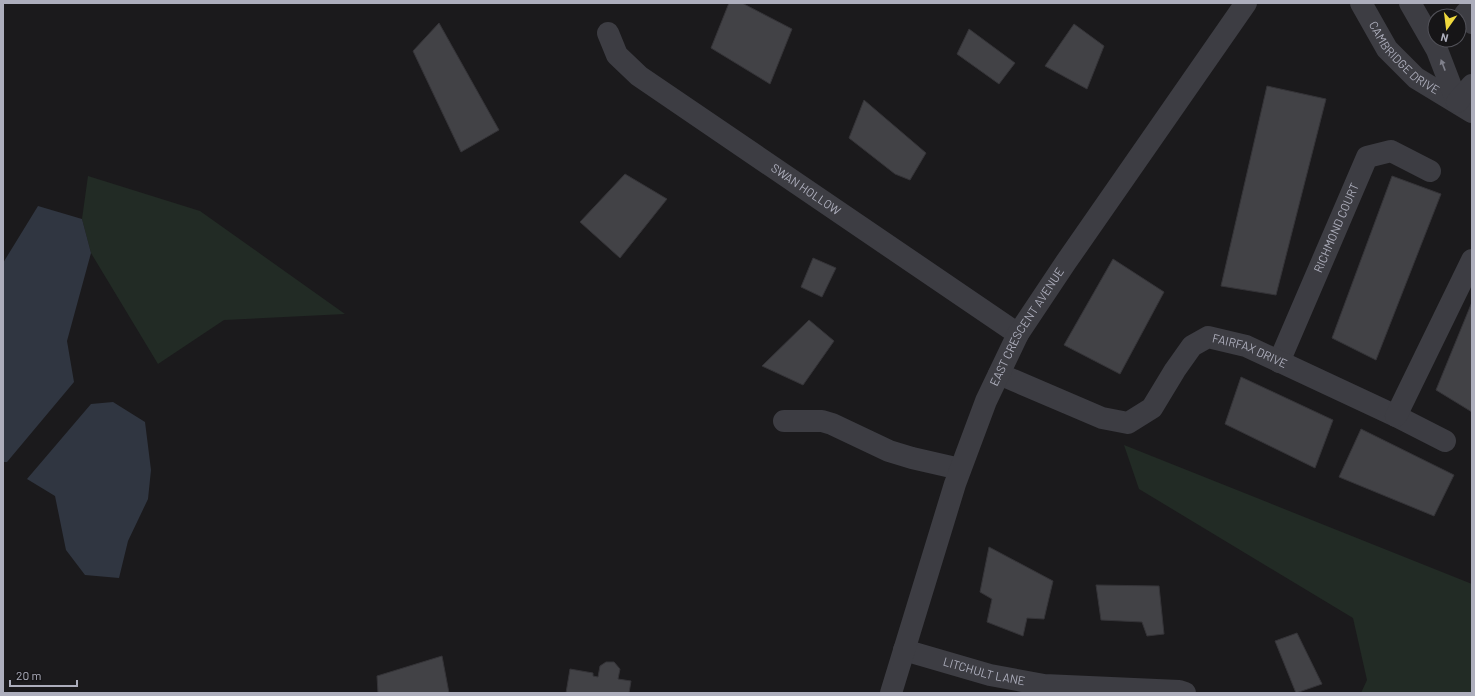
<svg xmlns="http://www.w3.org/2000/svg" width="1475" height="696" font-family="Barlow,sans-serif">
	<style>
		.green { fill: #222b25 }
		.water { fill: #303641 }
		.building { fill: #424246; stroke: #353438 }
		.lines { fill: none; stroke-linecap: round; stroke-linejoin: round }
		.minor { stroke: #3d3d43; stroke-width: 22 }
		.oneway { fill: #80818c }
		.labels { text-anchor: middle; stroke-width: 3.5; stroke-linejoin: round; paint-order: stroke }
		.street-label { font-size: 12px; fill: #adaebc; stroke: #161517 }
	</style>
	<rect width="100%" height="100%" fill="#1b1a1c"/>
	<g class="green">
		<polygon points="88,176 200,211 345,314 224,320 158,364 91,253 82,219"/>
		<polygon points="1124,445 1472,584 1472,693 1361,693 1367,680 1353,618 1139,489"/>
	</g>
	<g class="water">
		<polygon points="38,206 82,219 91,253 67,341 74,382 7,462 3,462 3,263"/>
		<polygon points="113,402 145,422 151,470 148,499 128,541 119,578 85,575 66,550 55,496 27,479 91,404"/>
	</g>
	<g class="building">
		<polygon points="729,3 742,3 792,29 770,84 711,48"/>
		<polygon points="439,23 499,130 461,152 413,51"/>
		<polygon points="1074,24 1104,46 1087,89 1045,66"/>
		<polygon points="969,29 1015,63 999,84 957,54"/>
		<polygon points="1267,86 1326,99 1276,295 1221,286"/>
		<polygon points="864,100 926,153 910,180 895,174 849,138"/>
		<polygon points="625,174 667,199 620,258 580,222"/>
		<polygon points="1392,176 1441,194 1376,360 1332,338"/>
		<polygon points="813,258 836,268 822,297 801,287"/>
		<polygon points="1113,259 1164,292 1120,374 1064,345"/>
		<polygon points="1472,302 1472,412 1436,390"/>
		<polygon points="809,320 834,341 803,385 762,366"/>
		<polygon points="1241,377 1333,420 1315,468 1225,424"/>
		<polygon points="1361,429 1454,475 1434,516 1339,477"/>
		<polygon points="989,547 1053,581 1044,619 1027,618 1023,636 987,622 992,599 980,592"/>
		<polygon points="1096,585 1159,586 1164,634 1147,636 1142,622 1101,620"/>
		<polygon points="1297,633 1322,684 1296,693 1275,641"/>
		<polygon points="442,656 449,693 378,693 377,676"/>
		<polygon points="606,662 614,662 620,669 618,679 631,681 629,693 566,693 570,669 593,673 593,676 598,677 600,666"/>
	</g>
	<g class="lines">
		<g class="minor">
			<path id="s1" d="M1361,3L1387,49L1416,78L1472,112"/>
			<polyline points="1410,3 1437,50 1457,102"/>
			<polyline points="1472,7 1465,14 1472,23"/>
			<path id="s2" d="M608,33L617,55L639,76L1018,334"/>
			<polyline points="1457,102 1472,85"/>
			<path id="s3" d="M1279,362L1367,157L1391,151L1430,171"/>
			<path id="s4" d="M999,374L1102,418L1128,423L1152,408L1175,370L1192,346L1208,337L1246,346L1396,416L1445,441"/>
			<polyline points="1396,416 1472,260"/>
			<polyline points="784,421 822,421 832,424 889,451 912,458 960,469"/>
			<path id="s5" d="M904,650L990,675L1044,685L1179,691L1185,693"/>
			<path id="s6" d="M891,693L955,484L986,401L1018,334L1066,262L1246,3"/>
		</g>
	</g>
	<defs><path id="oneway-solid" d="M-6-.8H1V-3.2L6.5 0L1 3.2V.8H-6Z"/></defs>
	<use class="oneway" href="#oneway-solid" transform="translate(1443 65) rotate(-111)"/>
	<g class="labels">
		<g class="street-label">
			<text dy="4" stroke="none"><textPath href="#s1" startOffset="71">CAMBRIDGE DRIVE</textPath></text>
			<text dy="4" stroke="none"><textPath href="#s2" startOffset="256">SWAN HOLLOW</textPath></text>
			<text dy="4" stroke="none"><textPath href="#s3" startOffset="146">RICHMOND COURT</textPath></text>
			<text dy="4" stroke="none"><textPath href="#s6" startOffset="392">EAST CRESCENT AVENUE</textPath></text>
			<text dy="4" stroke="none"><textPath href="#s4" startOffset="303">FAIRFAX DRIVE</textPath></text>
			<text dy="4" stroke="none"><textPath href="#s5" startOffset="83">LITCHULT LANE</textPath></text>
		</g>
	</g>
	<rect width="1475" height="696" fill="none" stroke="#adaebc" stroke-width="8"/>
	<g transform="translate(1447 28) rotate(194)"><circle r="19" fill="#161517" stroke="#525259"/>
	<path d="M0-3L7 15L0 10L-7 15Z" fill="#f0d93e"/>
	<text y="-6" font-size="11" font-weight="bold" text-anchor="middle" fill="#adaebc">N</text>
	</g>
	<path d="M10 680v6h67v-6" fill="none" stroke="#adaebc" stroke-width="2"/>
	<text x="16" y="680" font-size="12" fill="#adaebc" stroke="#161517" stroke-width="3" paint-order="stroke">20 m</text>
</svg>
